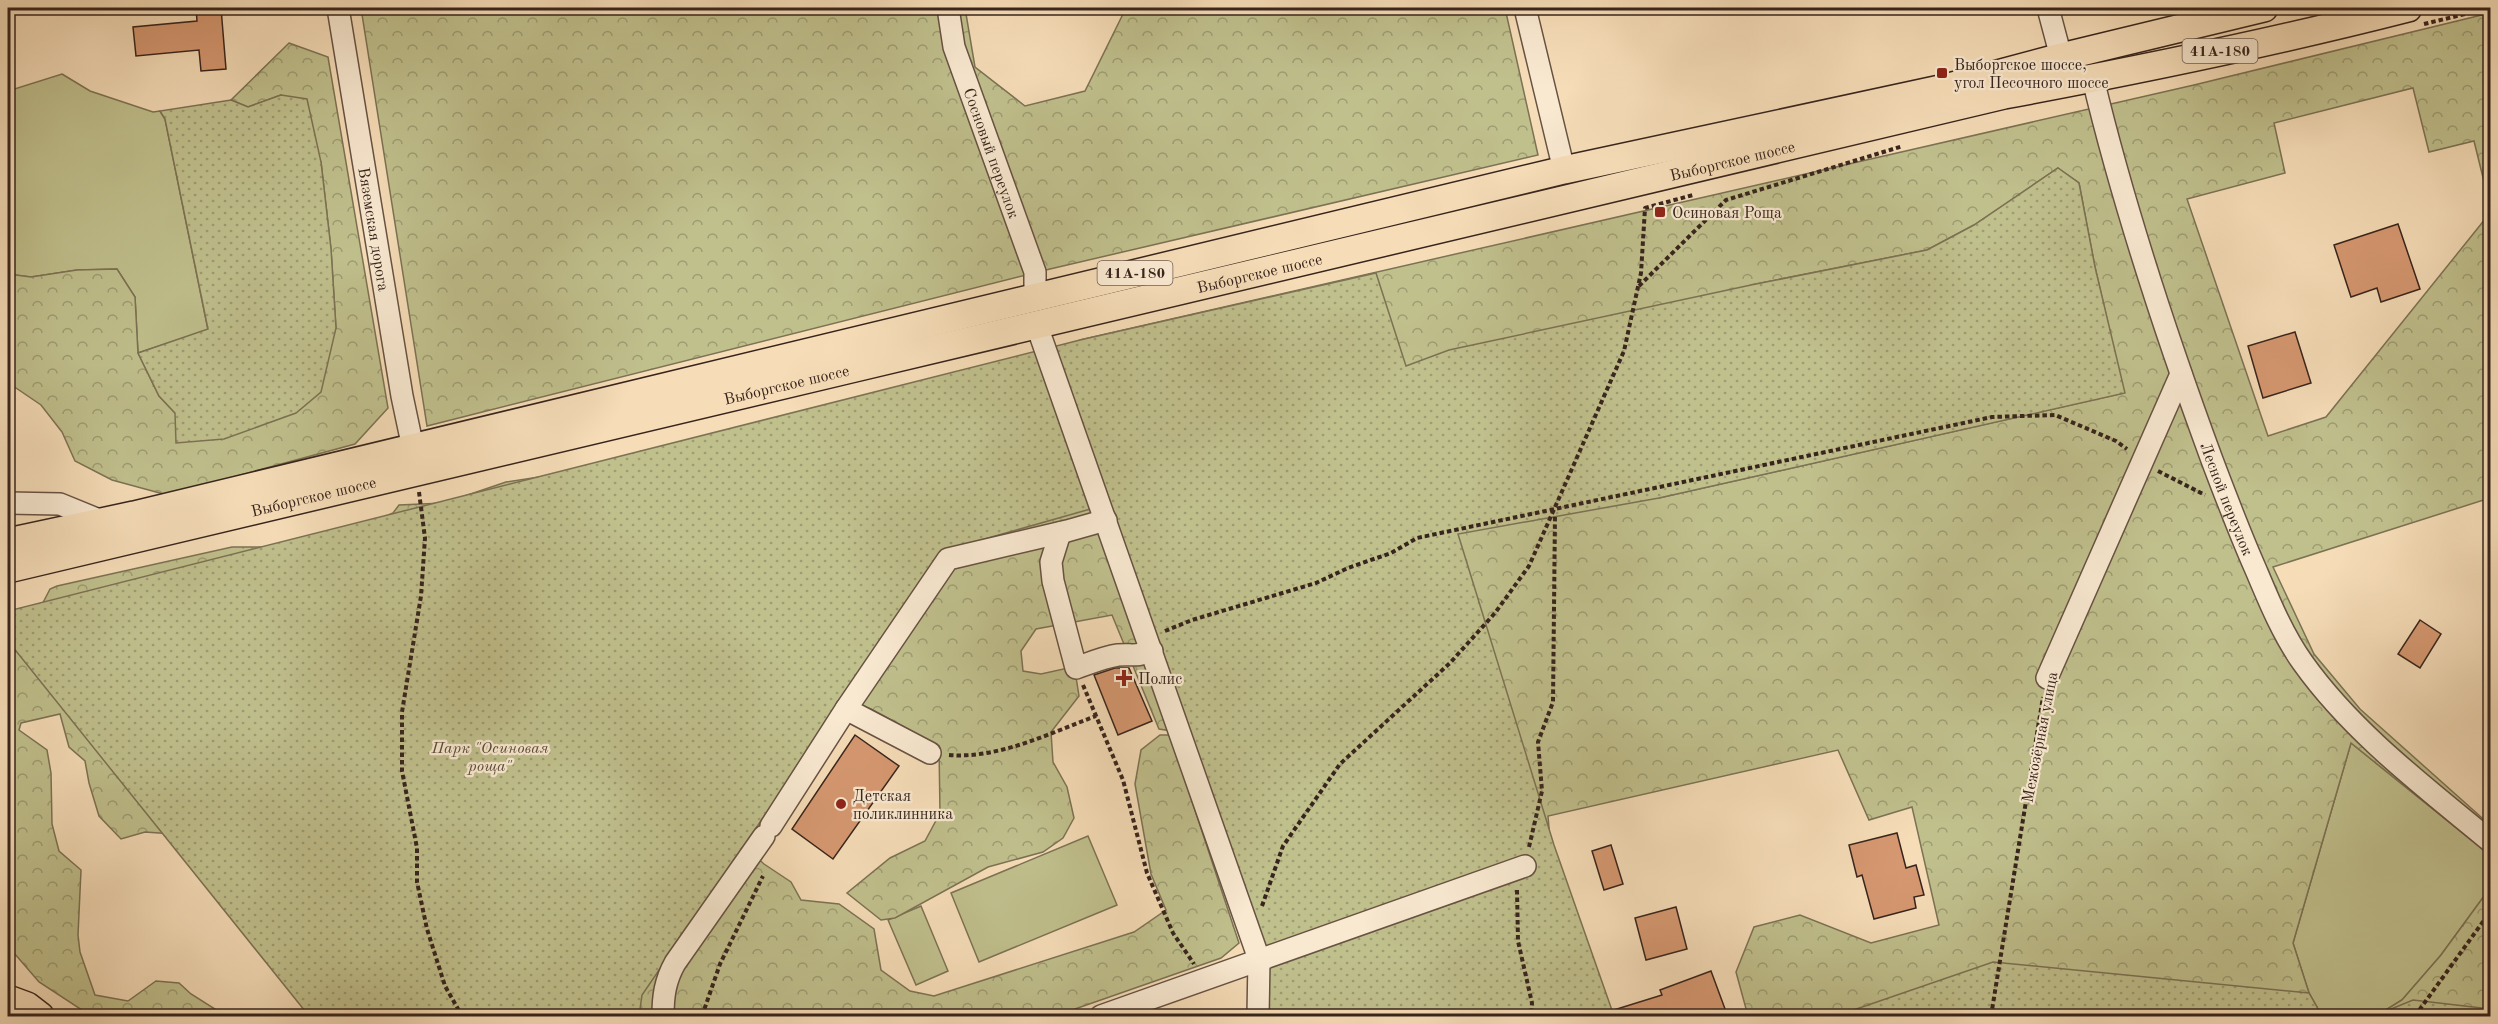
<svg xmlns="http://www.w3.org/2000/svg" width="2498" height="1024" font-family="'Old Standard TT',serif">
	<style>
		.grass { fill: #c0c08d; stroke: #7c7254; stroke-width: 1.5 }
		.forest { fill: url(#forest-crowns); stroke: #7c7254; stroke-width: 1.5; fill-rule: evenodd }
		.park { fill: url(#park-dots); stroke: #7c7254; stroke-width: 1.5 }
		.building { fill: #d69871; stroke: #37241c; stroke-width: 1.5 }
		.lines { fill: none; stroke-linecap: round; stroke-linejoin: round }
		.minor-casing { stroke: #675243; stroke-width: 24 }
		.major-casing { stroke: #37241c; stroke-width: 30 }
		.path { stroke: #37241c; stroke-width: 4; stroke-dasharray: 4.5 3; stroke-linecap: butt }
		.minor { stroke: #f9e9d1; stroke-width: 21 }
		.major { stroke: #f6ddb8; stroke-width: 27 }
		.poi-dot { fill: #8f2418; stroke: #f9e9d1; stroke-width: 2 }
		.labels { text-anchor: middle; stroke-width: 4.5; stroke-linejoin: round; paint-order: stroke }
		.shield { fill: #f9e9d1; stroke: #715f52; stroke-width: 1.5 }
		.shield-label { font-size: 15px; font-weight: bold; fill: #37241c }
		.poi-label { font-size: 16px; fill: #37241c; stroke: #f9e9d1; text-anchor: start }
		.street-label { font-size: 16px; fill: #37241c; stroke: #f9e9d1 }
		.park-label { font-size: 16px; font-style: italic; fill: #594b38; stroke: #f9e9d1 }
	</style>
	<defs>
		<pattern id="forest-crowns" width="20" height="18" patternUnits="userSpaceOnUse" patternTransform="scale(1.5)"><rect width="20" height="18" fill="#c0c08d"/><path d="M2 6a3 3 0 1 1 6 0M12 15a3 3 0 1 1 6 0" fill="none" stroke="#9d9c72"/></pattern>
		<pattern id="park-dots" width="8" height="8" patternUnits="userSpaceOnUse" patternTransform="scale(1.5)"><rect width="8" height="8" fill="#c0c08d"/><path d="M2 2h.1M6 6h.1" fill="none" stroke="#9d9c72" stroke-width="1.8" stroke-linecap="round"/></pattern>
	</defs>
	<rect width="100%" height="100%" fill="#f6ddb8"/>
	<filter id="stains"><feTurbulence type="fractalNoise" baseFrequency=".00333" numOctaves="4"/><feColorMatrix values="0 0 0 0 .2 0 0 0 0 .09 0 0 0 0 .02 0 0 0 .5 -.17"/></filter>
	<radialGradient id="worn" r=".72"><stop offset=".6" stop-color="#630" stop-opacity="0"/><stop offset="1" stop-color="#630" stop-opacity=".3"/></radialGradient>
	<g class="grass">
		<polygon points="62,74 90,91 153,112 160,111 165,119 208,330 138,353 135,297 117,269 77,270 31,277 8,274 8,91"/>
		<polygon points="2351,743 2490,855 2490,888 2441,955 2402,1000 2376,1016 2322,1016 2309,993 2293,943"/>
		<polygon points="1088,836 1117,905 979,962 951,893"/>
		<polygon points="921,906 948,971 916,985 888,920"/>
	</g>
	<g class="forest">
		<polygon points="361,8 965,8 975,67 1025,106 1085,91 1126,8 1505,8 1538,155 1050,269 427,426"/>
		<path d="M2490,13V206L2474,141L2429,152L2413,88L2274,123L2285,173L2187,199L2268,436L2326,417L2490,213V498L2273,567L2314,654L2360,709L2490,825V855L2351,743L2293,943L2309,993L2322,1016H1748L1736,972L1754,927L1800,915L1871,943L1939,925L1912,807L1869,820L1838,750L1548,816L1550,840L1253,922L1063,371L1080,340L2194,85ZM2058,168L2079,183L2095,267L2124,393L1659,498L1751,285L1927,250L1974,225Z"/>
		<polygon points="289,43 328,57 388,408 355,444 167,495 112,480 75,461 62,432 41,405 13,386 8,387 8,274 31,277 77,270 117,269 135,297 138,353 159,396 175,413 336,328 331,249 321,162 281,95 248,107 231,100"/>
		<polygon points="1044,377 1172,731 1159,729 1112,615 1036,629 1021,651 1023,671 1041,674 1068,668 1076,677 1079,696 1051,732 1053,762 1067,787 1074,818 1063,838 1043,852 988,867 895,918 881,920 847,893 890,858 925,841 940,813 939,746 871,709 838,698 741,843 764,864 791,882 801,900 839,904 874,929 881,970 910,991 934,996 1134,932 1166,910 1151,874 1135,784 1141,750 1160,735 1170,735 1239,943 1221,958 1055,1016 589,1016 173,834 145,832 121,839 99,816 89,783 85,761 69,747 60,714 21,723 19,730 47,750 51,773 52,824 59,851 81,870 78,935 80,952 95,995 128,1001 156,981 179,983 191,994 226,1016 91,1016 39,982 8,946 8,660 21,645 50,589 57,586 232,547 270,547 382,518 393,513 399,505 444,503 506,482 559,474 599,473 641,451 658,452"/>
		<polygon points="2490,888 2490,1016 2376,1016 2402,1000 2441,955"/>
	</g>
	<g class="park">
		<polygon points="281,95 307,99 321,162 331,249 336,328 321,392 296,413 224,439 176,443 175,413 159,396 138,353 208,329 165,119 160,111 231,100 248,107"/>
		<polygon points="2058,168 2079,183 2095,267 2125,393 1659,498 1458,534 1554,845 1614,1016 1256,1016 1253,922 1108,504 946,550 642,995 639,1016 309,1016 8,641 8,611 1080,340 1376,273 1406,366 1449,350 1751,285 1927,250 1974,225"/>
		<polygon points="1993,962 2309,993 2322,1016 1836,1016"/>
		<polygon points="2413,1000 2490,1009 2490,1016 2374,1016"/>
	</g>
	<g class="building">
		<polygon points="196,8 221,8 226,69 201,71 199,50 136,56 133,27 197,21"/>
		<polygon points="2398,224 2420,289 2381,302 2377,288 2351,297 2334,245"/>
		<polygon points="2295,332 2311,383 2263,398 2248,346"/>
		<polygon points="2420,620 2441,634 2420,668 2398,654"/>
		<polygon points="1115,668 1129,668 1152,721 1118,735 1094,675"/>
		<polygon points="855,735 899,766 833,859 792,829"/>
		<polygon points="1897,833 1906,868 1916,865 1924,895 1914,897 1916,908 1874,919 1862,875 1857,877 1849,845"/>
		<polygon points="1611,845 1623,884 1604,890 1592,851"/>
		<polygon points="1676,907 1687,949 1646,960 1635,918"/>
		<polygon points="1711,971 1728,1017 1605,1017 1604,1013 1662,995 1660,990"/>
	</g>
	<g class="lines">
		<g class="minor-casing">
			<g id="minor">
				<path id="s1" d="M338,8L402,396L413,448"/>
				<path id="s2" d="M948,8L954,47L1035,272V298"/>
				<polyline points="1525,8 1564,170"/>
				<polyline points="2048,8 2061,57"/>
				<path id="s3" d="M2093,79C2124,208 2166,335 2212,460C2226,497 2240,534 2256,570C2269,601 2283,635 2303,663C2353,733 2425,787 2490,841"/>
				<polyline points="1037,326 1259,959 1258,1016"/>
				<polyline points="8,503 60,504 104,522"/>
				<path d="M1060,533L1051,562L1053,581L1076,668C1090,663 1104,657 1118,655C1133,654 1136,657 1152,651"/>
				<polyline points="2047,678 2181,374"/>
				<polyline points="846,709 930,753"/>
				<polyline points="771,826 846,709 948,559 1067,531 1106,520"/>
				<path d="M663,1016C663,996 665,981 675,963L764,836"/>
				<polyline points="1101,1016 1525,866"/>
			</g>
		</g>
		<g class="major-casing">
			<g id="major">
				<polyline points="8,542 134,515 1564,170 1945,88 2061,57 2264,8"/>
				<path id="s4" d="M8,569C673,409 1339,256 2004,95C2139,70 2275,42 2408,8"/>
				<polyline points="8,999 27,1006 40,1016"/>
			</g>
		</g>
		<g class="path">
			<polyline points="2424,24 2490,8"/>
			<polyline points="1639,286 1726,200 1903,146"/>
			<polyline points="2158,471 2205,495"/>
			<polyline points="419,492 425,538 421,596 402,712 402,771 417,848 417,882 427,929 445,986 462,1016"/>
			<polyline points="1165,631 1192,620 1316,583 1348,568 1391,553 1417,538 1992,417 2055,415 2116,441 2127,449"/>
			<polyline points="1083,685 1123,780 1147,873 1173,933 1194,964"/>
			<path d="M949,755C999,759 1050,733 1096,716"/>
			<polyline points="1529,847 1542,791 1538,742 1553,702 1555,514"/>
			<polyline points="1517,890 1518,941 1532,1003 1531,1016"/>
			<polyline points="1262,906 1283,846 1340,764 1450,663 1495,613 1529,566 1624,351 1641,273 1645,208 1693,195"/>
			<polyline points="702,1016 720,964 763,876"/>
			<polyline points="1991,1016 2043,697"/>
			<polyline points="2415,1016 2490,912"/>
		</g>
		<use href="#minor" class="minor"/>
		<use href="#major" class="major"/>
	</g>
	<g class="poi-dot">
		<rect x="1936" y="67" width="12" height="12" rx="3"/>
		<rect x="1654" y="206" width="12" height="12" rx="3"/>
		<path d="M1121 669h6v6h6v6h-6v6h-6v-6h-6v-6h6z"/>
		<circle cx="841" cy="804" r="6"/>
	</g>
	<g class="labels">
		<g class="shield">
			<rect x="2182.5" y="39" width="75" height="24" rx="4.5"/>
			<rect x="1097.5" y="261" width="75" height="24" rx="4.5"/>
		</g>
		<g class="shield-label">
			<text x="2220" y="56">41А-180</text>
			<text x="1135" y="278">41А-180</text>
		</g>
		<g class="poi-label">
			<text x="1954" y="70">Выборгское шоссе,<tspan x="1954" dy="18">угол Песочного шоссе</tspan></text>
			<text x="1672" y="218">Осиновая Роща</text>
			<text x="1138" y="684">Полис</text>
			<text x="853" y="801">Детская<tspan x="853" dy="18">поликлинника</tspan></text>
		</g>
		<g class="street-label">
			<text dy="6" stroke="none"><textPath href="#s2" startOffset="152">Сосновый переулок</textPath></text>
			<text dy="6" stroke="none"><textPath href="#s4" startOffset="1772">Выборгское шоссе</textPath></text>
			<text dy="6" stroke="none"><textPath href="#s1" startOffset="224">Вяземская дорога</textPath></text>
			<text dy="6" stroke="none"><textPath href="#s4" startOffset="1286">Выборгское шоссе</textPath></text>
			<text dy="6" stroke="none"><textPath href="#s4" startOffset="800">Выборгское шоссе</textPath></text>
			<text dy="6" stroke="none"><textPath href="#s4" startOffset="314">Выборгское шоссе</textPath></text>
			<text dy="6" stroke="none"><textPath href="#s3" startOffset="441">Лесной переулок</textPath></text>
			<text transform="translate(2039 737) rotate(-79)" y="6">Межозёрная улица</text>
		</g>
		<g class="park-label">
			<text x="490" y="753">Парк "Осиновая<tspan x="490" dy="18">роща"</tspan></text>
		</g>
	</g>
	<rect width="2498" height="1024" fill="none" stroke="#f6ddb8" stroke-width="30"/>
	<rect x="9" y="9" width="2480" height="1006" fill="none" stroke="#37241c" stroke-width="3"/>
	<rect x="15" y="15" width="2468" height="994" fill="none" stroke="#37241c" stroke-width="1.5"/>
	<rect width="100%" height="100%" filter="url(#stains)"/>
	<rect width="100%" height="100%" fill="url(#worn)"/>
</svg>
